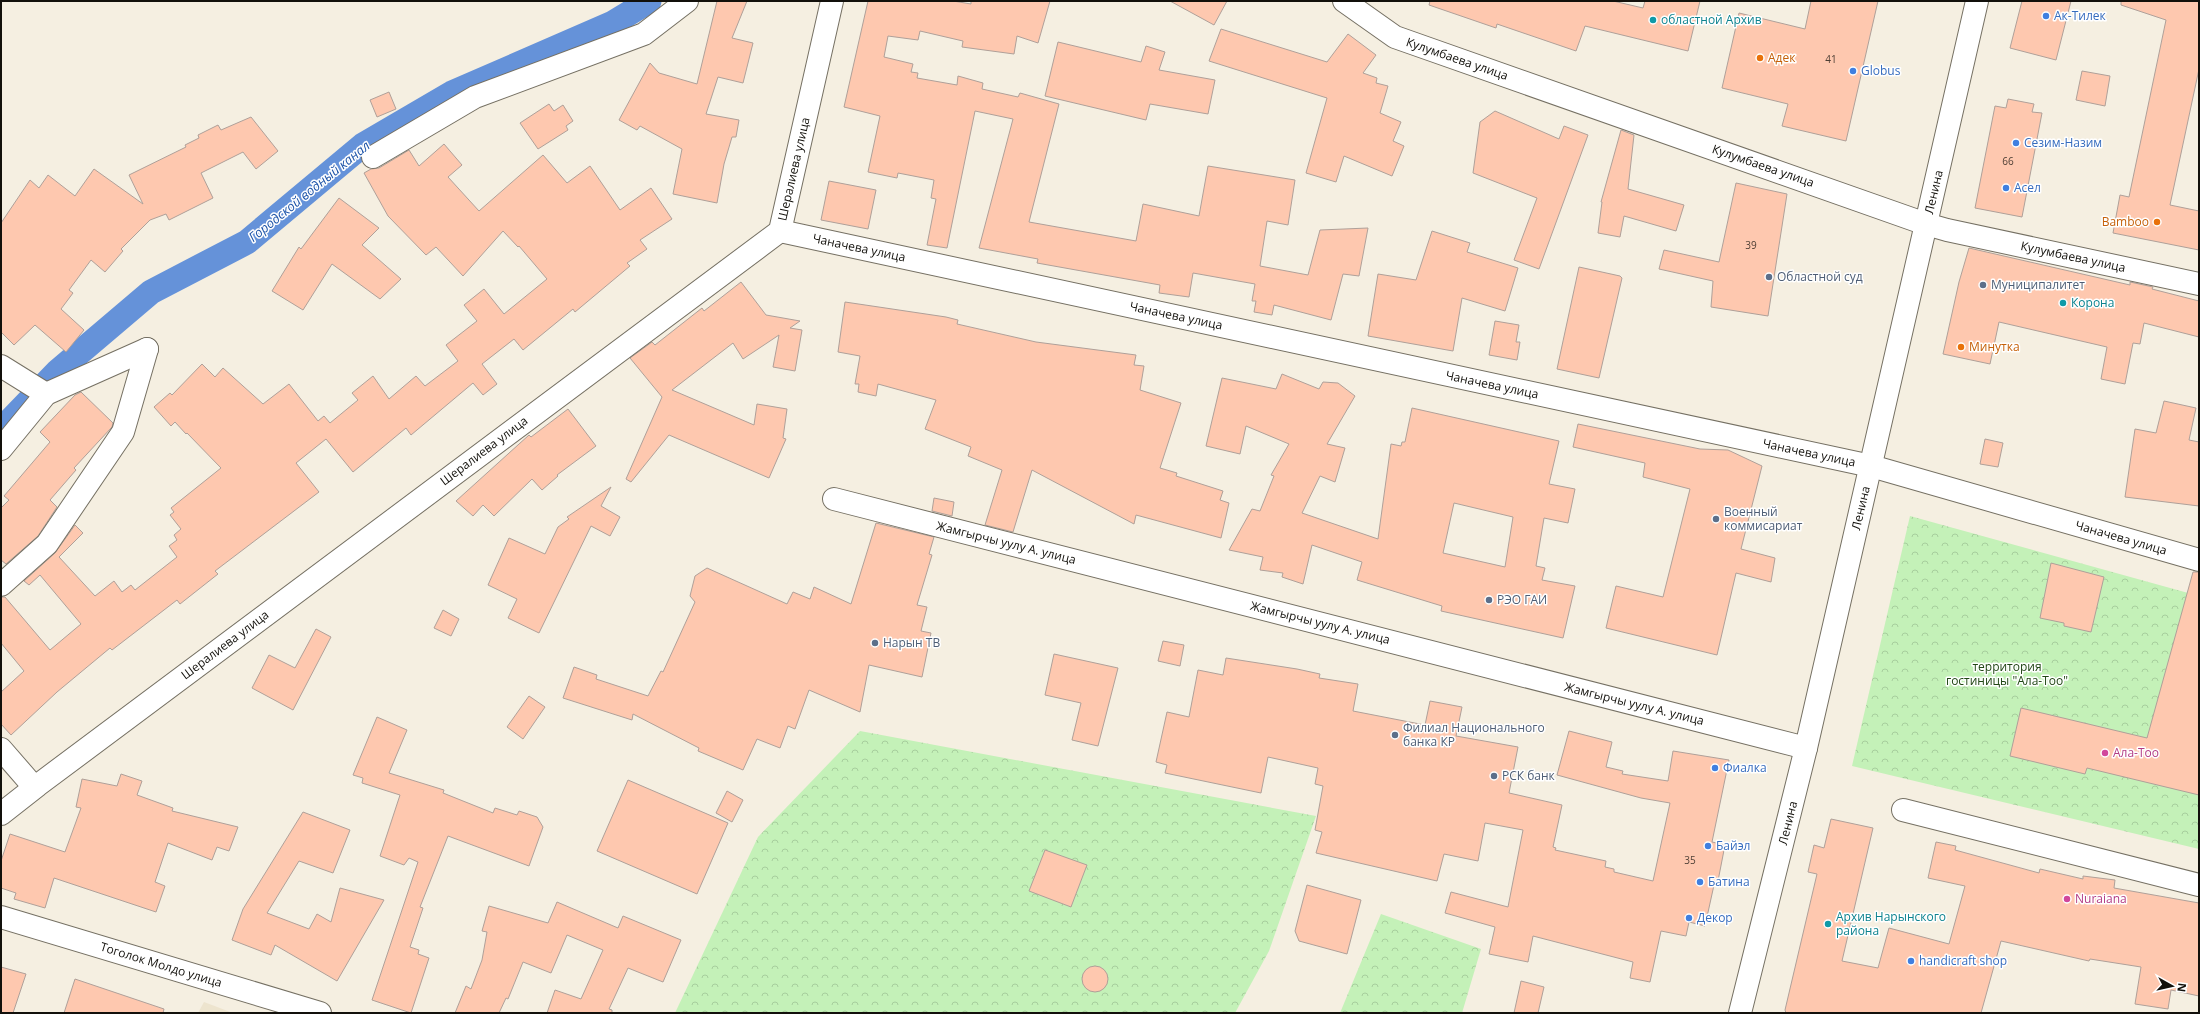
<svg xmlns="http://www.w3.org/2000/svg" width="2200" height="1014" font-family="'Open Sans',sans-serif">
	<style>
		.built { fill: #ede4ce }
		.park { fill: url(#park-crowns) }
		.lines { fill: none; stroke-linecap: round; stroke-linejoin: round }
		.canal { stroke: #6592d9; stroke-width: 25 }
		.building { fill: #fec8af; stroke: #afa099; fill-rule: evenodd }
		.minor-casing { stroke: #757063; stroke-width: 24 }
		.major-casing { stroke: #757063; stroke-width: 24 }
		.minor { stroke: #fff; stroke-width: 22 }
		.major { stroke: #fff; stroke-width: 22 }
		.shop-dot { fill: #3f7fe0; stroke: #fff; stroke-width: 1.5 }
		.culture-dot { fill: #0f9aa8; stroke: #fff; stroke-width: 1.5 }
		.food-dot { fill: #e8710a; stroke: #fff; stroke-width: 1.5 }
		.service-dot { fill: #5c6f8a; stroke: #fff; stroke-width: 1.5 }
		.hotel-dot { fill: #d1479c; stroke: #fff; stroke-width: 1.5 }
		.labels { text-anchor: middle; stroke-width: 3; stroke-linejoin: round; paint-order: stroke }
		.number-label { font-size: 10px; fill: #4d3e34 }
		.shop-label { font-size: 12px; fill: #366cbe; stroke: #fff; text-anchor: start }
		.culture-label { font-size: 12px; fill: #0d838f; stroke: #fff; text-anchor: start }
		.food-label { font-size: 12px; fill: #c56008; stroke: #fff; text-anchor: start }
		.street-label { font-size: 12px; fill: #12100b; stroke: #fff }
		.service-label { font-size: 12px; fill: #4e5e75; stroke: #fff; text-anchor: start }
		.park-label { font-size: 12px; fill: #204614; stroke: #fff }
		.hotel-label { font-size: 12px; fill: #b23c85; stroke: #fff; text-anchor: start }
		.water-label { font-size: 13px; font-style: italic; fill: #1c53a8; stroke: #fff }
	</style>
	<defs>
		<pattern id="park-crowns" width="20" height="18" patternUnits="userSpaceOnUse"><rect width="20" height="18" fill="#c4f1b8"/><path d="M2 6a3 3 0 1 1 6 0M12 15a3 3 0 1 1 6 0" fill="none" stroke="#a7ce9d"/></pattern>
	</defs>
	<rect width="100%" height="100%" fill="#f5efe1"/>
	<polygon class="built" points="204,1002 233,1013 198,1013"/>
	<g class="park">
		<polygon points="1910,516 2199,596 2199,849 1852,766"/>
		<polygon points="860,731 1316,816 1269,951 1235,1013 675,1013 758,837"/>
		<polygon points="1381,914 1481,949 1462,1013 1340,1013"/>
	</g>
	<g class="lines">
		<polyline class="canal" points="1,430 58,371 151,292 247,242 363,145 452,93 613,23 649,1"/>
	</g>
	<g class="building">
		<polygon points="717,1 747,1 732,38 753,43 743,83 718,77 706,114 739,120 736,137 732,137 724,164 717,203 673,194 682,149 640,126 637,130 619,120 650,63 659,73 697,84"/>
		<polygon points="868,1 953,1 971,4 971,1 1050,1 1038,43 1017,36 1014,54 962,47 963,41 920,31 918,40 888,36 884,57 913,64 911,72 918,73 917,78 957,85 958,76 983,83 982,89 1018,97 1020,93 1059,104 1029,222 1136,241 1143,204 1199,216 1208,166 1295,180 1288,225 1267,221 1260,266 1308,275 1320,230 1368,228 1359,276 1343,274 1331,320 1274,305 1272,315 1254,312 1256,301 1252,301 1255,284 1193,273 1189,297 1159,293 1160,285 1037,263 1038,259 979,248 1013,119 975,111 947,248 927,245 936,199 931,198 934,180 898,173 897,178 868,172 880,116 844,107"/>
		<polygon points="1170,1 1227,1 1214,25"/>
		<polygon points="1430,1 1613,1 1643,8 1645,1 1700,1 1688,51 1585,26 1576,51 1497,24 1496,28 1429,5"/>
		<polygon points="1811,1 1878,1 1846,141 1782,126 1788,104 1722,88 1739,13 1805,29"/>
		<polygon points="2022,1 2071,1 2056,60 2010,48"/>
		<polygon points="2121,1 2199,1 2199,69 2170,205 2199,211 2199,250 2113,233 2120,195 2129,197 2166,20 2121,5"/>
		<polygon points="1221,29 1327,62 1348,34 1376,55 1363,73 1377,78 1376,83 1388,86 1380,113 1401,122 1393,141 1404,146 1392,176 1344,156 1336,182 1306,173 1327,98 1209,61"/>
		<polygon points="1058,42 1141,62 1146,46 1165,52 1159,70 1215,80 1208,114 1150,104 1146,120 1045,96"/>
		<polygon points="2082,71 2110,76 2105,106 2076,100"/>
		<polygon points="389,92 396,109 377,117 370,100"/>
		<polygon points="2008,99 2034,104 2032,112 2042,113 2022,217 1975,208 1995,106 2006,108"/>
		<polygon points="549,104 554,111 563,105 573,121 566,126 568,130 538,149 520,123"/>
		<polygon points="1495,111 1559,139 1564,126 1588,135 1539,269 1514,260 1537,198 1473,173 1480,122"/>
		<polygon points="251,117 278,151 256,169 243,152 201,173 213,198 169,220 166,214 150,220 121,249 123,251 105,272 91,260 69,290 73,293 61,309 84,330 66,352 35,325 14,345 1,332 1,223 30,180 39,188 48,175 75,196 94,169 143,204 129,175 186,147 185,145 199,138 198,135 218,125 221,130"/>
		<polygon points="1621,130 1634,135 1628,189 1684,205 1676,231 1624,216 1620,237 1598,233 1602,202 1601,202"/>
		<polygon points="444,144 462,165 448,177 479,211 543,155 567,183 590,166 620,210 651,188 672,219 640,240 647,249 627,263 630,266 575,312 573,309 523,350 514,339 482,364 497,384 483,395 473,383 411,435 406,428 353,472 326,439 296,463 319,492 215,571 218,574 180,604 177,600 112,650 110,648 57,692 11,735 1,724 1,692 24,671 1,643 1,597 5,597 50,650 81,624 40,575 29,585 24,581 55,553 75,525 83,533 59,557 95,596 114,581 122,592 131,585 135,590 177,557 169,546 177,540 174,535 181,529 170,515 174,512 171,508 221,468 187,433 186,434 175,422 171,426 154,407 170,393 172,395 202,364 215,377 223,368 263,404 289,384 318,421 324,416 330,423 358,400 352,393 373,376 389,399 416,376 425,386 458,361 446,345 477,321 464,305 484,289 504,314 547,279 519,246 518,247 503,231 463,276 436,247 426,255 388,216 364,173 371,169 379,168 409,150 419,166"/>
		<polygon points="829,181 876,190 868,229 821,220"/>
		<polygon points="1736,183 1787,194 1768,316 1711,307 1713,281 1659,269 1664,250 1719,262"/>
		<polygon points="339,198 379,228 362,245 401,279 380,299 332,264 303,310 272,291 299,247 301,249"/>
		<polygon points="1432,231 1470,243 1467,252 1518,268 1505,311 1462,298 1453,351 1368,336 1378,274 1416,280"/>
		<polygon points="1969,248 2130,285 2130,282 2153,287 2152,289 2199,301 2199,337 2144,323 2140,344 2133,343 2125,384 2101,379 2107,347 1999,322 1990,364 1943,354 1959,282"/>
		<polygon points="1579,267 1620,276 1622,278 1599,378 1557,369"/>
		<polygon points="741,282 766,315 800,321 790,328 802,330 795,371 773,367 779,335 743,359 733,343 672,390 754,425 757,404 787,409 783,438 786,439 769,478 669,435 631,482 626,479 662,397 630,358 652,342 655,345 702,308 704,311"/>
		<polygon points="845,302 946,317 958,320 957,324 1036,342 1136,355 1134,365 1144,366 1140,390 1181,403 1160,468 1177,473 1176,476 1223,491 1220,500 1229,503 1221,538 1136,515 1134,524 1032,470 1013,532 985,525 1002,470 968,456 971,447 925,429 936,400 878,384 876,396 858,392 859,384 855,384 860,356 838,352"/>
		<polygon points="1495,321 1519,325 1516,342 1520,342 1517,360 1489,355"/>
		<path d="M1282,374L1319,389L1323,382L1338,383L1355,396L1327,444L1345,448L1335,482L1320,476L1302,513L1378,539L1391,444L1401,446L1402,442H1405L1412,408L1559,441L1549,484L1575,489L1568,523L1544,518L1536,566L1545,568L1542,580L1575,586L1563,638L1441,611L1442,606L1357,580L1362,562L1312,545L1303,584L1282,577L1283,573L1260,570L1263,557L1229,550L1252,509L1260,511L1274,476L1271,475L1289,444L1246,426L1240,454L1206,446L1222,378L1276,389ZM1454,503L1513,517L1505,567L1443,553Z"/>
		<polygon points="81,392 113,423 112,427 74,468 76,470 50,500 57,507 38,536 6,564 1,560 1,508 9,500 4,496 50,442 40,432 75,395"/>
		<polygon points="2164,401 2196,408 2189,440 2199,442 2199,506 2125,497 2135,429 2156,433"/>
		<polygon points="568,409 596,446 557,475 558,476 542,490 532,479 494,516 483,505 473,516 456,501 529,435 531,437"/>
		<polygon points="1578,424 1700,449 1728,450 1762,466 1741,549 1775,558 1771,582 1736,573 1717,655 1606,628 1616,586 1663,597 1690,489 1643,477 1645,463 1573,447"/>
		<polygon points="1985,439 2003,443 1998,467 1980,464"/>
		<polygon points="611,487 601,506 620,517 610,536 591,526 539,633 508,618 517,599 488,585 509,538 545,554 558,527 569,519 567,517"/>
		<polygon points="934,498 954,502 952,516 932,511"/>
		<polygon points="876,523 934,537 929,554 932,555 917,605 927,607 921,631 931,633 922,677 869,665 860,712 809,690 795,729 788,726 780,748 757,739 743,770 698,751 699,748 633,714 632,720 563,698 574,667 597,675 596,679 648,696 661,671 663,672 695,602 690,596 695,576 707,568 787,604 793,592 810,599 814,587 851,604"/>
		<polygon points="2051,563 2104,577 2091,632 2064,626 2064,623 2040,618"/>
		<polygon points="2193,572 2199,572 2199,795 2087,768 2085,774 2010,756 2021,708 2147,738"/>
		<polygon points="443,610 459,619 451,636 434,628"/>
		<polygon points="316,629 331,637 293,710 252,688 269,655 295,668"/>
		<polygon points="1163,641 1184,645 1180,666 1158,661"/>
		<polygon points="1054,654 1118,668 1098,746 1072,740 1081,703 1045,695"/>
		<polygon points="1226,658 1297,669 1320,674 1319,678 1358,684 1353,711 1425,725 1430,701 1462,707 1456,736 1518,747 1509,793 1562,805 1553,847 1556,848 1555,850 1606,861 1605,867 1614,869 1614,872 1653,881 1670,803 1641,798 1557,775 1569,731 1612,742 1606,767 1623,771 1622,774 1668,781 1673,751 1729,760 1712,842 1725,845 1717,886 1714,885 1705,926 1689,922 1686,936 1661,931 1650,982 1630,978 1633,962 1533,936 1528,962 1489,954 1495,927 1445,913 1451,892 1508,907 1523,830 1485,823 1478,861 1444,854 1437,881 1316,853 1322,832 1315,830 1323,786 1315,784 1318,768 1268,757 1261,793 1165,773 1167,765 1156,762 1167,712 1189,717 1198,670 1223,675"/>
		<polygon points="529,696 545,707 523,739 507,727"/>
		<polygon points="377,717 407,730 389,773 444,790 443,793 493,813 495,808 517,815 519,811 537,817 543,827 529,866 448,836 420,907 423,908 410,947 419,950 418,954 429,958 411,1013 372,1000 418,862 409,858 404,865 380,856 400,795 362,783 363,778 353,775"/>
		<polygon points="121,774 142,781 137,795 173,808 172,811 238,827 229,851 217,847 212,860 168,843 155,882 165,886 156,912 54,878 45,908 14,899 16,893 1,888 1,861 10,834 65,852 81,808 76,807 82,779 117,786"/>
		<polygon points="628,780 728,823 697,894 597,851"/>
		<polygon points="727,791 743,800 732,822 716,813"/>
		<polygon points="303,812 350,830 333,873 299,861 267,913 309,929 317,914 331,922 340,888 384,900 337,981 275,945 271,955 232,940 243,909"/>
		<polygon points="1831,819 1873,828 1842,961 1878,968 1889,928 1949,944 1965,886 1928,878 1936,842 1956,846 1955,850 2039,873 2040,869 2083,879 2083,876 2115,880 2114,888 2199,903 2199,996 2171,990 2168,1009 2135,1004 2141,967 2090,959 2089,961 2001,941 1981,1013 1786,1013 1785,1010 1817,874 1808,872 1814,845 1824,848"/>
		<polygon points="1045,850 1087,865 1071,907 1029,891"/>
		<polygon points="1307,885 1361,900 1347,954 1299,941 1295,931"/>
		<polygon points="557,902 618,928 623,916 681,940 663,982 628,968 609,1009 612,1010 612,1013 547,1013 555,990 581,999 603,950 567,935 551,973 523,962 508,999 506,998 499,1013 455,1013 466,986 471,989 482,960 487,932 482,931 489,906 548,923"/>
		<circle cx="1095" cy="979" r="13"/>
		<polygon points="1,967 26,974 13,1013 1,1013"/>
		<polygon points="75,979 164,1009 163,1013 64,1013"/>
		<polygon points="1521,981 1544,987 1538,1013 1514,1013"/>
	</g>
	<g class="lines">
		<g class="minor-casing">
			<g id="minor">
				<polyline points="1344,1 1395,37 1926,224 1947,230 2199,284"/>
				<polyline points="373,157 475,97 644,34 687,1"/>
				<polyline points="780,231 1871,466 2199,560"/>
				<polyline points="1,366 46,394"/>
				<polyline points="1,449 46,394 147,349"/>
				<polyline points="834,499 1806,748"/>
				<polyline points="1,585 47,544 123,432 147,349"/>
				<polyline points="1,749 34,787"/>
				<polyline points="1903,810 2199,885"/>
				<polyline points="1,814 38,785 780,231 832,1"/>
				<polyline points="1,917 320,1013"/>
			</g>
		</g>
		<g class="major-casing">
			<polyline id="major" points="1740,1013 1806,748 1977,1"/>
		</g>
		<use href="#minor" class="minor"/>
		<use href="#major" class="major"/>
	</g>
	<g class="shop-dot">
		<circle cx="2046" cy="16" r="4"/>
		<circle cx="1853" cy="71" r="4"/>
		<circle cx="2016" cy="143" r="4"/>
		<circle cx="2006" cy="188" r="4"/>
		<circle cx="1715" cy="768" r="4"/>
		<circle cx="1708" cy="846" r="4"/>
		<circle cx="1700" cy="882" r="4"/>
		<circle cx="1689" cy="918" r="4"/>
		<circle cx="1911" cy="961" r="4"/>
	</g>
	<g class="culture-dot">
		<circle cx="1653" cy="20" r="4"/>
		<circle cx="2063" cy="303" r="4"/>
		<circle cx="1828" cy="924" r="4"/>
	</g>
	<g class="food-dot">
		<circle cx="1760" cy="58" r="4"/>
		<circle cx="2157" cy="222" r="4"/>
		<circle cx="1961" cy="347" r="4"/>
	</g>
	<g class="service-dot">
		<circle cx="1769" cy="277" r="4"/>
		<circle cx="1983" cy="285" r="4"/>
		<circle cx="1716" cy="519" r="4"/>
		<circle cx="1489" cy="600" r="4"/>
		<circle cx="875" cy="643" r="4"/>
		<circle cx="1395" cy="735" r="4"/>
		<circle cx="1494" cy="776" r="4"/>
	</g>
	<g class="hotel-dot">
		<circle cx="2105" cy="753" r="4"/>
		<circle cx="2067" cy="899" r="4"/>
	</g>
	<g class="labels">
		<g class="number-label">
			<text x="1831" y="63">41</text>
			<text x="2008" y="165">66</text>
			<text x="1751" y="249">39</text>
			<text x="1690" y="864">35</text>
		</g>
		<g class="shop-label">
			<text x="2054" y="20">Ак-Тилек</text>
			<text x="1861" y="75">Globus</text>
			<text x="2024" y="147">Сезим-Назим</text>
			<text x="2014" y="192">Асел</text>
			<text x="1723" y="772">Фиалка</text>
			<text x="1716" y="850">Байэл</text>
			<text x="1708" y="886">Батина</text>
			<text x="1697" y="922">Декор</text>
			<text x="1919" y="965">handicraft shop</text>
		</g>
		<g class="culture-label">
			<text x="1661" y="24">областной Архив</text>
			<text x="2071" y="307">Корона</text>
			<text x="1836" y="921">Архив Нарынского<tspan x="1836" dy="14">района</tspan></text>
		</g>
		<g class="food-label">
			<text x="1768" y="62">Адек</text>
			<text x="2149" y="226" text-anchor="end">Bamboo</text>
			<text x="1969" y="351">Минутка</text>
		</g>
		<g class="street-label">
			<text transform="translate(1457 59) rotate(19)" y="4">Кулумбаева улица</text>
			<text transform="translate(1763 166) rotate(19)" y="4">Кулумбаева улица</text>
			<text transform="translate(794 169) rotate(-77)" y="4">Шералиева улица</text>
			<text transform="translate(1934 192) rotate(-77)" y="4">Ленина</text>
			<text transform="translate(859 248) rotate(12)" y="4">Чаначева улица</text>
			<text transform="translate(2073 257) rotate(12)" y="4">Кулумбаева улица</text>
			<text transform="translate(1176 316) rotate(12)" y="4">Чаначева улица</text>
			<text transform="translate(1492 385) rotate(12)" y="4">Чаначева улица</text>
			<text transform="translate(484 451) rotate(-37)" y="4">Шералиева улица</text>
			<text transform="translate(1809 453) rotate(12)" y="4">Чаначева улица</text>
			<text transform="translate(1861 508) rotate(-77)" y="4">Ленина</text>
			<text transform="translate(2121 538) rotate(16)" y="4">Чаначева улица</text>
			<text transform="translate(1006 543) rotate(14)" y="4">Жамгырчы уулу А. улица</text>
			<text transform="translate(1320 623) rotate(14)" y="4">Жамгырчы уулу А. улица</text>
			<text transform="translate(225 645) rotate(-37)" y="4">Шералиева улица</text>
			<text transform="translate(1634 704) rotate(14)" y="4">Жамгырчы уулу А. улица</text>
			<text transform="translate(1788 823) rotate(-76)" y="4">Ленина</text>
			<text transform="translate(161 965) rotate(17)" y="4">Тоголок Молдо улица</text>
		</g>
		<g class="service-label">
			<text x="1777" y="281">Областной суд</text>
			<text x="1991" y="289">Муниципалитет</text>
			<text x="1724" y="516">Военный<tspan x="1724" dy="14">коммисариат</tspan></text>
			<text x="1497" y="604">РЭО ГАИ</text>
			<text x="883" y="647">Нарын ТВ</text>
			<text x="1403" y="732">Филиал Национального<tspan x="1403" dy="14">банка КР</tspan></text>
			<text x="1502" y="780">РСК банк</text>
		</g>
		<g class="park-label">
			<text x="2007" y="671">территория<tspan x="2007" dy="14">гостиницы "Ала-Тоо"</tspan></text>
		</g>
		<g class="hotel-label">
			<text x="2113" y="757">Ала-Тоо</text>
			<text x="2075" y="903">Nuraiana</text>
		</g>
		<g class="water-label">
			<text transform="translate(309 191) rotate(-39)" y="5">Городской водный канал</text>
		</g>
	</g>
	<rect width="2200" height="1014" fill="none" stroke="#12100b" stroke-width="4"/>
	<g transform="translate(2172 986) rotate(98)" stroke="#ffffff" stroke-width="3" paint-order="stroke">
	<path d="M0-3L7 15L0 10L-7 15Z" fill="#12100b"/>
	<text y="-6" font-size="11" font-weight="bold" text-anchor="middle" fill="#12100b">N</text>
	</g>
</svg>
